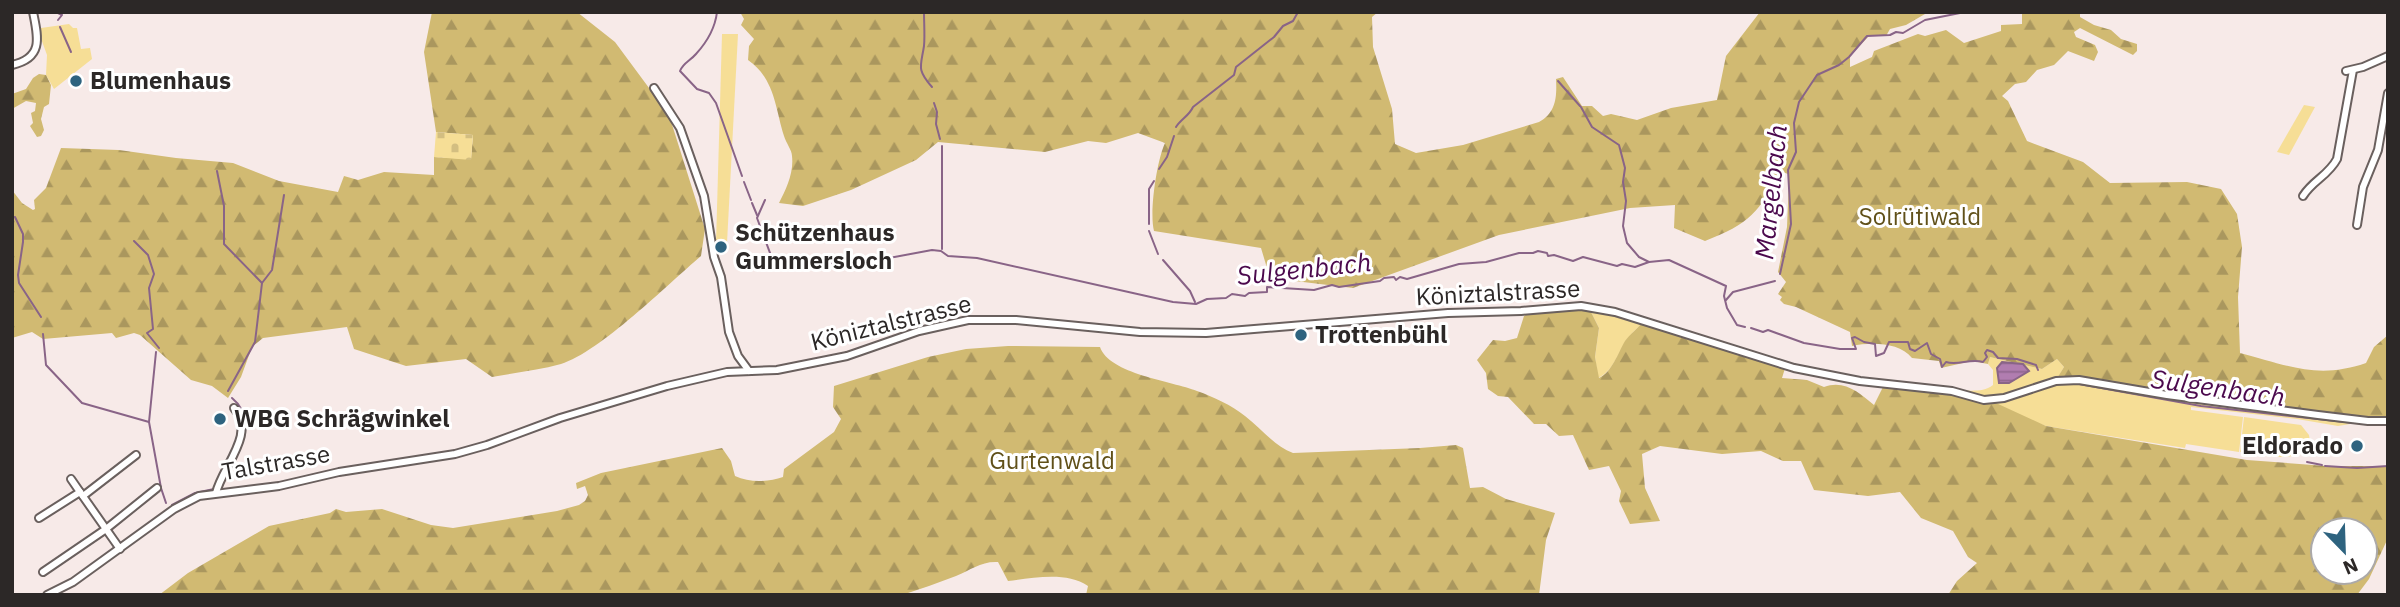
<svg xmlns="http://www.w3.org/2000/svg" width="2400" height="607" font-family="'IBM Plex Sans',sans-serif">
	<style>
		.green { fill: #f6de96 }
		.forest { fill: url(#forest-firs); fill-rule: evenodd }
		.cemetery { fill: url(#cemetery-stones) }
		.water { fill: url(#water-rules); stroke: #896487; stroke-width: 2 }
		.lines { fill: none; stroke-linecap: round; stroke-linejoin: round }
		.stream { stroke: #896487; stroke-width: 2 }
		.minor-casing { stroke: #6a605e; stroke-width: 10 }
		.minor { stroke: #fff; stroke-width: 6 }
		.poi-dot { fill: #2e637f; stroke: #fff; stroke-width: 2.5 }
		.labels { text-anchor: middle; stroke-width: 6; stroke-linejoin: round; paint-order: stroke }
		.poi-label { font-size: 24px; font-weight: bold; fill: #2c2827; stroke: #fff; text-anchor: start }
		.park-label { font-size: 24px; fill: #605019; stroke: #fff }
		.street-label { font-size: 24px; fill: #2c2827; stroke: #fff }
		.water-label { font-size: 26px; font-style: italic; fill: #4b094d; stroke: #fff }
	</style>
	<defs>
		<pattern id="forest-firs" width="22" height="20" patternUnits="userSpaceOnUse" patternTransform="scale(1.75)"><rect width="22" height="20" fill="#d1ba72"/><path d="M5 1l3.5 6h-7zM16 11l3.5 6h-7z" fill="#aa975e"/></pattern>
		<pattern id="cemetery-stones" width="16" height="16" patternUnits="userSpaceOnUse" patternTransform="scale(1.75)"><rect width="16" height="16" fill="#f6de96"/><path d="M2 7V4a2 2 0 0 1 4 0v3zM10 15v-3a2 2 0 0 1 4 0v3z" fill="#d3be81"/></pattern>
		<pattern id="water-rules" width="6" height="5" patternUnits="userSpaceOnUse" patternTransform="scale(1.75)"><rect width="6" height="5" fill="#b17db0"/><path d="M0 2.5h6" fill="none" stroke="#90668f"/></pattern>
	</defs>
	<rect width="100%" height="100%" fill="#f7eae8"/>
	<g class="green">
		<polygon points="69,24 73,28 77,28 81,49 90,48 92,59 54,89 46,75 47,55 39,33 41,28"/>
		<polygon points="722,34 738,34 727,243 716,243"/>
		<polygon points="2304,105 2315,107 2289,155 2277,152"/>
		<path d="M1589,308L1645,320C1640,326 1628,336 1625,342C1618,354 1612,372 1598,378L1595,357L1599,328Z"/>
		<path d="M1990,357L2042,369L2057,359L2064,367L2057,379L2239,404L2286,406L2309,414L2351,419L2350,424L2338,426L2297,419L2191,407V410L2243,417L2239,452L2186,444L2185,448L2046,426L1952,391C1967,389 1981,394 1993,385V370L1988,364Z"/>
		<path d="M2244,417L2301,425L2309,435C2315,468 2258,455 2240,452Z"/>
	</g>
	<g class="forest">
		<path d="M432,12H577L615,42L669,115L705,229L701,256C668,284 600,352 561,364C539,370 514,373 492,377L466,359L406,366L354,349L347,327L263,338L252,347L241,377L228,398L212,386L191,380L140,335L134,333L116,338L112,333L43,339L32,332L12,338V190L22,203L33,210L35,209L34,200L46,188L61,148L119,150L176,158L233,163L279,181L338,192L344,176L358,180L384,172L434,175V157L471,159L473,135L436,132L424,52Z"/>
		<path d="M740,12H1378L1372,17L1373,47L1392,109L1395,144L1416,153L1463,145L1539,122C1556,113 1557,97 1556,79L1563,77L1582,106H1592L1603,116L1611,114L1637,120L1671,108L1717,100L1726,56L1760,12H1943L1925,14L1906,25L1890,29L1886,36H1869L1850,56V67L1872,57L1874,51L1918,34L1925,36L1946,30L1964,43L2001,31V25L2022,24V13L2080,12V17L2094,25L2111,30L2121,39L2137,44V51L2133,55L2080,28L2074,32L2076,37L2095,45L2098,52L2094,61L2068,51L2054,65L2037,70L2026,82L2015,84L2002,96L2008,101L2027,141L2083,162L2110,183L2187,182L2221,189L2237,214L2242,247L2238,297L2240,353C2287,365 2317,380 2366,363L2374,347L2388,335V419L2309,414L2286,406L2239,404L2056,380L2064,367L2057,359L2042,369L1990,357L1988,364L1972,361L1941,368L1939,361L1912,358C1899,342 1871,342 1852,346L1850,332L1796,307L1784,304L1780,300L1782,297L1778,294L1786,282L1778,272L1787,227L1789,180L1788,174L1780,171C1760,212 1749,224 1705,241L1674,228L1675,205L1630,208L1499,235L1353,288L1270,278L1261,248L1154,231C1149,212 1157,160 1165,143L1138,133L1106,143L1088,141L1045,152L938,142L916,160L851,190L803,206L779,203C786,189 794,173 792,156C792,150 786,143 784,136C775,107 775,79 748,60L749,46L754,39L741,25L744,19Z"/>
		<polygon points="39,74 46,75 51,85 49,104 44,107 41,119 44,130 41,136 37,137 30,126 33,123 31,113 35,111 36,103 26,101 12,109 12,94 26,89 33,78"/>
		<path d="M1589,308L1599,328L1595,357L1599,378C1612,372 1618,353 1625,341C1628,336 1640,326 1645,320L1786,365L1782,378L1807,380L1824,387C1844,379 1860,393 1874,405L1884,385L1952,391L1996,403L2046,426L2247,460L2326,466H2388V538L2369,579L2357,595H1948L1957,581L1977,563L1968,557L1953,531L1921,518L1900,492L1868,496L1814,490L1801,461H1783L1761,451L1722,454L1660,446L1642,454L1645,488L1660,521L1630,524L1619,501L1621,491L1609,466L1589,470L1573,435L1559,436L1546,424H1534L1508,397L1498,396L1488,389L1486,373L1477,360L1493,340L1505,341L1517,338L1524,316L1535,310ZM2323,530H2365V572H2323Z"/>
		<path d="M1008,346L1100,347C1109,374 1172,381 1197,391C1214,397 1231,405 1245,416C1261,428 1274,446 1293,453L1420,448L1456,445L1463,448L1470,488L1483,487L1506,499L1555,513L1546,540L1539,595H1086L1088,586C1066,571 1034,578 1008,581L998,562C981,561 971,570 956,576C938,583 920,589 902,595H159L188,573L269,526L330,513L336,509L346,512L382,509L431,525L453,528L557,511L579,505L585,501L588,495L585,486L577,489L576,483L601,473L722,448L731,461L735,476C750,483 768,482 783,477L784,469L834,432L841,419L833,407L834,386L928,357L966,349Z"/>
	</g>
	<polygon class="cemetery" points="436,132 473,135 471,160 434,157"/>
	<polygon class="water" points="2002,362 2023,364 2029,371 2009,383 1999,383 1997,368"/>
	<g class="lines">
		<g class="stream">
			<polyline points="56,12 62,15 58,20"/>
			<path d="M717,12C715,29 707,42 696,54C690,61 683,63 680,71L697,89L709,93L716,103L742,176"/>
			<path d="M924,12C924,23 925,36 924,46C921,66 916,69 932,87"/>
			<polyline points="60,27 71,52"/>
			<polyline points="1558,81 1580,106"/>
			<polyline points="934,103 937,112 936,124 940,139"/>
			<polyline points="1581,107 1592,127 1619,145 1625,168 1623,182 1626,201 1623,226 1627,243 1639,257 1649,262"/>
			<path d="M1176,127C1181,119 1189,116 1193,107L1234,75L1236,67L1274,37L1283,26L1293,21L1298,12"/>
			<polyline points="1159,169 1167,157 1174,136"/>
			<polyline points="217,171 224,206 224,244 262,283"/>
			<polyline points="744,182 751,200"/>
			<polyline points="765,200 757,218 773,261 777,266 873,261 932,250 941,251 948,256 977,258 1173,302 1196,304 1207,299 1226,298 1232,294 1245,296 1249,293 1267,292 1267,287 1314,290 1332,285 1339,287 1380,281 1384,278 1394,277 1396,280 1400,277 1407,279 1459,264 1486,262 1519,253 1533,253 1538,251 1547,253 1548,256 1554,255 1573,261 1583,257 1617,266 1622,264 1635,267 1649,262 1669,260 1726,286 1724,296 1727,308 1737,325 1745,327"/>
			<polyline points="752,203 757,215"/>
			<polyline points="12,210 12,211"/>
			<polyline points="15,217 23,234 23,242 18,275 19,283 41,317"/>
			<polyline points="1149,224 1149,189 1154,181"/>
			<polyline points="1149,231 1158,254"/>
			<polyline points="134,241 148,255 154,274 149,288 153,329 147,333 159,348"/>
			<polyline points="942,249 942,146"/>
			<polyline points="1163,260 1190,291 1195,302"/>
			<polyline points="1780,274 1791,224 1788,170 1796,152 1794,123 1799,102 1817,75 1839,65 1849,57 1867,36 1890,35 1896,32 1903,33 1925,20 1965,12"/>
			<polyline points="1726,300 1733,292 1775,281"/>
			<path d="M1751,328L1763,332L1768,330L1804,343L1840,349H1856L1852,338L1855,337L1864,342L1875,344L1876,356L1884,353L1889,342H1908L1910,349L1915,351L1927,343L1931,354L1940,359L1942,367L1946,362C1958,366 1970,358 1983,362L1987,357L1985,353L1987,350L1993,352L1998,358L2017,359L2036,365L2038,370"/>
			<polyline points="43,334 46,365 82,403 149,422"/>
			<polyline points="156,352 149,422 161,488 166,503"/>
			<polyline points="2079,384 2201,406 2354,423"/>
			<polyline points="228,391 255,342 262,283 272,270 284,195"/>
			<path d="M232,398C249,412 248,432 239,450"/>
			<polyline points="2307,462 2322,465"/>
			<polyline points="2325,466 2357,468 2388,466"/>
			<polyline points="222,485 229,471"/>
			<polyline points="172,505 195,493 214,489"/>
		</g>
		<g class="minor-casing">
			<g id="minor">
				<path d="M12,65C44,58 38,37 33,12"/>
				<polyline points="2346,71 2363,67 2388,56"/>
				<polyline points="654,88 680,128 704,196 714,257 721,277 729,332 738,356 749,371"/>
				<path d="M2303,196C2313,180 2328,176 2337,159L2353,70"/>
				<polyline points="2357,225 2363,187 2378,150 2388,93"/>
				<polyline points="71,479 80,492"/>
				<path d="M216,493C222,467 257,433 234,408"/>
				<polyline points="83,496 136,455"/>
				<polyline points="39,518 80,492 120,549"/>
				<polyline points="43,572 106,529 157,488"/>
				<polyline points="47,595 73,582 174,509 199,496 279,486 339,472 455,454 487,445 560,418 667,386 727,372 777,370 847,356 919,331 968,320 1016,320 1140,332 1206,333 1448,313 1521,311 1581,306 1615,312 1794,368 1860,381 1952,391 1984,400 2004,398 2056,381 2079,380 2167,395 2318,415 2368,421 2388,421"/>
			</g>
		</g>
		<use href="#minor" class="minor"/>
	</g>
	<g class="poi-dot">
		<circle cx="76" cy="81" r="7"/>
		<circle cx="721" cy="247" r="7"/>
		<circle cx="1301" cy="335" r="7"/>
		<circle cx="220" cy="419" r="7"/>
		<circle cx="2357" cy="446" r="7"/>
	</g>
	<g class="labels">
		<g class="poi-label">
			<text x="90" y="89">Blumenhaus</text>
			<text x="735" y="241">Schützenhaus<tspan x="735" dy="28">Gummersloch</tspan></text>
			<text x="1315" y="343">Trottenbühl</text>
			<text x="234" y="427">WBG Schrägwinkel</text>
			<text x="2343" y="454" text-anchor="end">Eldorado</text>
		</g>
		<g class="park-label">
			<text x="1920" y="225">Solrütiwald</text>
			<text x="1052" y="469">Gurtenwald</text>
		</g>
		<g class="street-label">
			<text transform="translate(1498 293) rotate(-3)" y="8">Köniztalstrasse</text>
			<text transform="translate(891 323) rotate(-14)" y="8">Köniztalstrasse</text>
			<text transform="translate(276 463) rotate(-10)" y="8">Talstrasse</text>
		</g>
		<g class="water-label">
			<text transform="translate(1771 192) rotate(-84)" y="9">Margelbach</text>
			<text transform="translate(1304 269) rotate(-6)" y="9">Sulgenbach</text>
			<text transform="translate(2218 388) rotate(8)" y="9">Sulgenbach</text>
		</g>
	</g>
	<rect width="2400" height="607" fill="none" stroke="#2c2827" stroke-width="28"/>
	<g transform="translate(2344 551) rotate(157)"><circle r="33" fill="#ffffff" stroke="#aba9a9" stroke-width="2"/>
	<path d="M0-5L12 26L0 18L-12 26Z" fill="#2e637f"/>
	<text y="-10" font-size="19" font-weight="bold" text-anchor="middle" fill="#2c2827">N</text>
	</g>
</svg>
